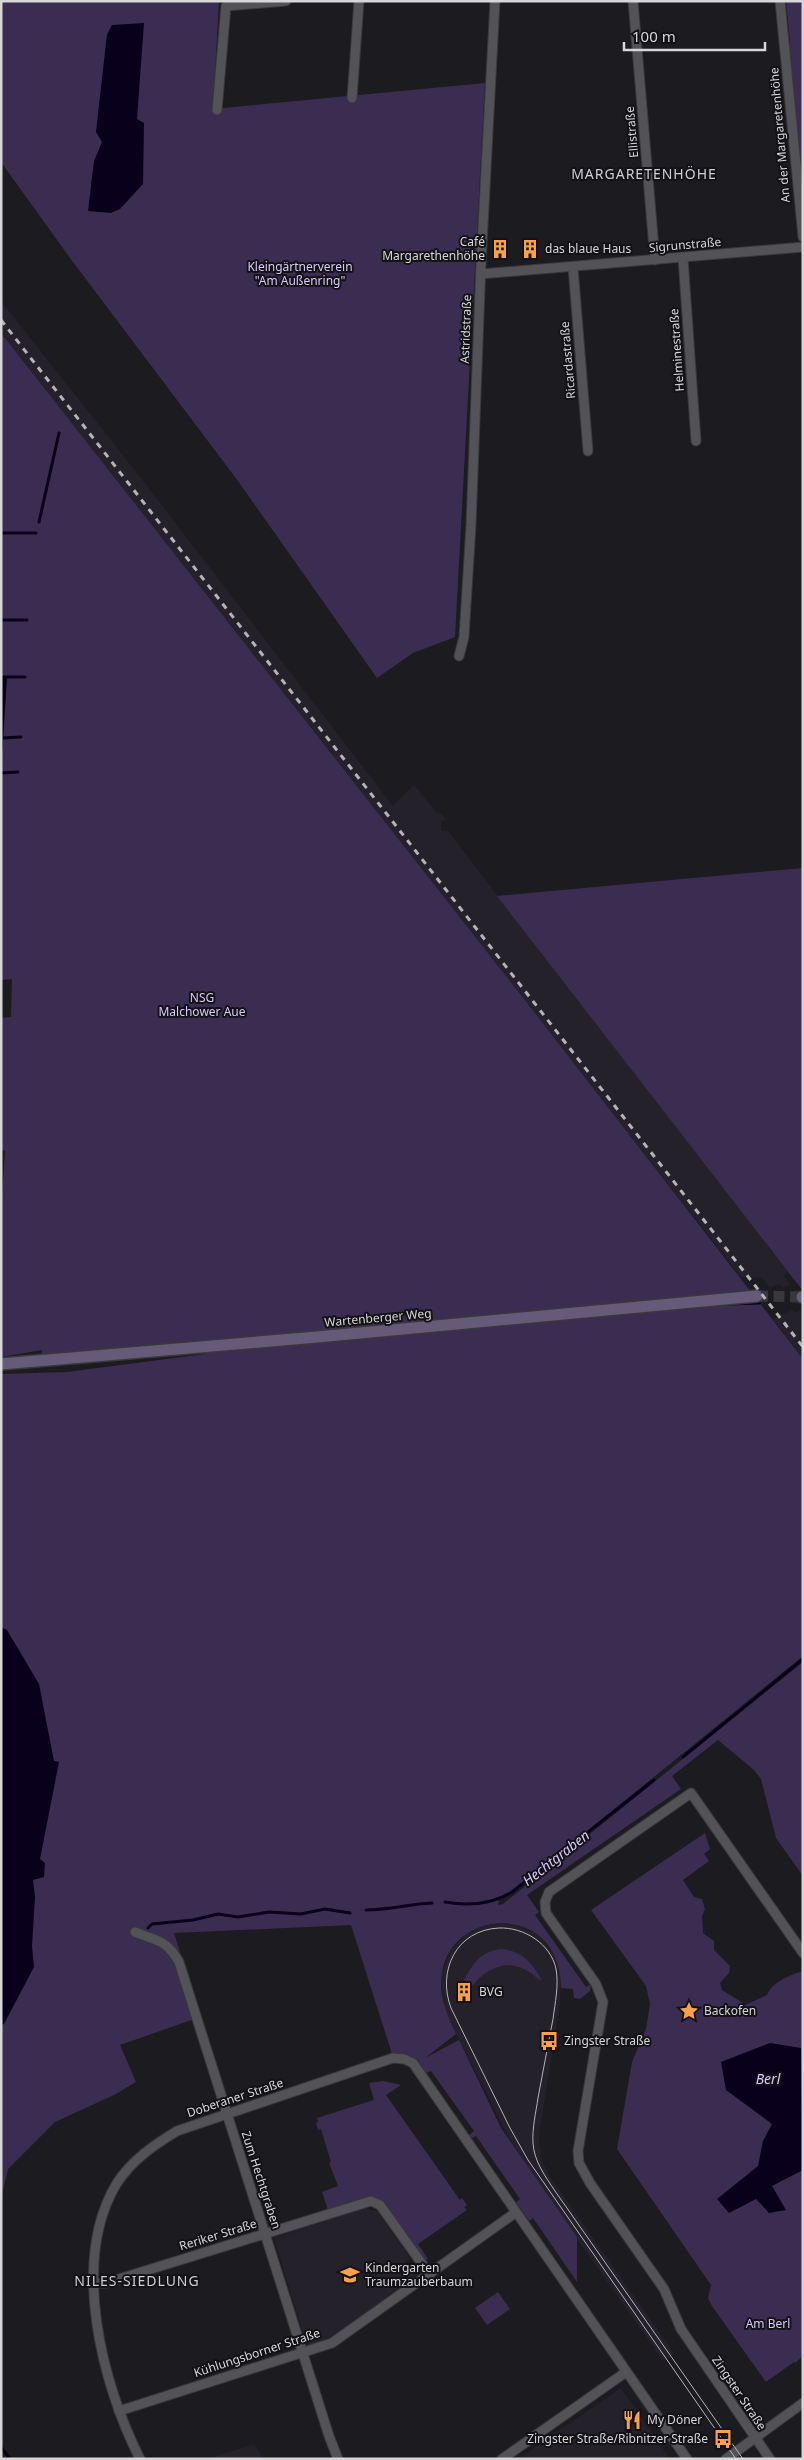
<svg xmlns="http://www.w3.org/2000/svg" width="804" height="2460" font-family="'Noto Sans',sans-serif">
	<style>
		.built { fill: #24212b }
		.green { fill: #3b2d51 }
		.water { fill: #09001b }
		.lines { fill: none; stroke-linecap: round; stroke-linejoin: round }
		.stream { stroke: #09001b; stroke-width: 3 }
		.secondary-tunnel { stroke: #38373b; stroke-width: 11; stroke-dasharray: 11 5.5; stroke-linecap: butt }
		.minor-casing { stroke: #39383b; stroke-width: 11 }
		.secondary-casing { stroke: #39383b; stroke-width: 14 }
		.minor { stroke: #535257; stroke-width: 9 }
		.secondary { stroke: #655a78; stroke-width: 11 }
		.tram { stroke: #b4b3b6; stroke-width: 1 }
		.rail { stroke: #b4b3b6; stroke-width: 3; stroke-dasharray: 6 6; stroke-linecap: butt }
		.labels { text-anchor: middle; stroke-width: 4; stroke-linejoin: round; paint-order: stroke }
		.street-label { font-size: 12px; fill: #d7d6d9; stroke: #131216 }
		.poi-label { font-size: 12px; fill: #d7d6d9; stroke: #131216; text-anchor: start }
		.park-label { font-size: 12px; fill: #dac8fe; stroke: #131216 }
		.neighbourhood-label { font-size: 14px; letter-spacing: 1px; fill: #d0ced4; stroke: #131216 }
		.water-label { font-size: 14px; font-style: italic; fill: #dac8fe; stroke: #131216 }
	</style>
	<rect width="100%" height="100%" fill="#1c1b1f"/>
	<g class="built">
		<polygon points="1,301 144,482 393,806 414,785 438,814 442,814 446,820 441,821 441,831 448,831 788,1272 783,1276 790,1284 784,1288 780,1284 770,1288 762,1278 741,1277 1,333"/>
		<polygon points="792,1310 795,1313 800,1310 803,1313 803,1359 773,1319"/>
		<polygon points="496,1923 515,1925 535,1933 551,1949 557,1959 561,1972 560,2004 540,2129 539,2141 542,2161 551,2178 674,2353 663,2361 530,2172 507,2134 456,2034 445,2009 441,1985 441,1973 451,1950 465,1935 475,1929"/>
		<polygon points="365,2208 377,2211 410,2258 404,2263 409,2269 416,2267 414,2281 331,2340 307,2346 274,2238"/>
		<polygon points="621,2388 670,2459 518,2459"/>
		<polygon points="254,2444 264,2459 208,2459 210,2458"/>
	</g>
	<g class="green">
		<polygon points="1,1 219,1 213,109 485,83 455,637 413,653 377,678 238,481 70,258 1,162"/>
		<polygon points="786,1 803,1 803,215 787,54 790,41"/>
		<path d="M1,333L531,1008L803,1359V1656L512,1892L499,1900L498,1905L503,1904L803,1662V1876L776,1838L761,1779L754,1770L718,1740L672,1776L681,1789L527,1895L539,1912L535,1915L586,1987L591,1984L590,1991L580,1999L574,1998L573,1989L561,1988C562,1899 441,1906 441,1984C441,2002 449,2018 456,2034L425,2058L459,2040L501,2128L577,2237V2282L533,2218L529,2221L516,2202L520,2199L476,2136L472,2138L469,2135L474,2131L431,2071L426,2073L417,2063L419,2061L409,2055L392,2054L351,1925L174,1933L200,2017L120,2045L136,2082L114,2095L55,2122L8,2169L1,2199V1374L67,1372L205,1354L204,1340L42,1355V1350L1,1357V1215L5,1151L1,1150V1018L11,1017L12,979L1,980Z"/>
		<polygon points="803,868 803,1291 497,896"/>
		<path d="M705,1833L710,1849L704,1854L709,1861L683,1880L694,1897L702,1899L705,1909L702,1916L703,1933L714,1941V1950L730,1966L729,1973L720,1983L722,1990L743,2003V2006L767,1995C772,1982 790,1975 803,1971V2356L795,2363L794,2362L766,2382L712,2306L708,2298L711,2285L617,2149L632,2062L646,2029L650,2004L646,1986L591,1910Z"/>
		<path d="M500,1949C521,1950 533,1963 542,1981C537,1979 532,1973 526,1970C506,1959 487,1968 473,1985L464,1980C473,1963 481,1952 500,1949Z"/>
		<polygon points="383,2081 401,2085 386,2095 460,2200 462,2198 467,2205 464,2207 467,2210 418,2244 428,2259 425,2260 382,2201 370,2197 328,2210 322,2192 338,2186 329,2163 331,2162 321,2129 318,2130 316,2123 318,2122 317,2118 374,2100 369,2083"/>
		<polygon points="498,2292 510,2309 487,2325 475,2308"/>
	</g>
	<g class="water">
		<polygon points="144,23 137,119 144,123 143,184 120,209 111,213 88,211 94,161 102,142 96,132 107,34 112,25"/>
		<polygon points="1,677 7,677 1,773"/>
		<polygon points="1,1627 7,1630 39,1684 54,1761 59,1762 40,1859 45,1863 44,1877 33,1880 35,1897 32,1946 34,1967 4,2024 1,2025"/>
		<polygon points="770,2043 801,2048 803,2170 772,2186 786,2210 769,2213 756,2199 729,2213 717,2199 758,2166 763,2141 772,2124 726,2090 721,2062"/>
	</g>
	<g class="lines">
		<g class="stream">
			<polyline points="39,522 59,433"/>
			<polyline points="1,533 36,533"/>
			<polyline points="1,620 27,620"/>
			<polyline points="1,677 25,677"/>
			<polyline points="1,738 21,737"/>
			<polyline points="1,773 18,772"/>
			<polyline points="728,1304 759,1303"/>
			<polyline points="683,1757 803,1659"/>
			<path d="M445,1902C468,1906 492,1904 512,1892L654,1780"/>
			<path d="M366,1910C390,1910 408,1904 432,1903"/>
			<polyline points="148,1928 152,1924 193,1920 218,1914 238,1917 269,1912 301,1914 325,1909 350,1913"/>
			<polyline points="1,2447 10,2459"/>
		</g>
		<polyline class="secondary-tunnel" points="757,1296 802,1297"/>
		<g class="minor-casing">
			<g id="minor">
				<polyline points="633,1 655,260"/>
				<polyline points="780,1 803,237"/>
				<polyline points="352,98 359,1"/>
				<polyline points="217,110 226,6 286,1"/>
				<polyline points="683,258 696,441"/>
				<polyline points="573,267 588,451"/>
				<polyline points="481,274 803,247"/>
				<polyline points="459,656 464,637 471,525 481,263 495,1"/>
				<path d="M135,1932C157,1941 166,1939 179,1962L329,2436L338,2459"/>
				<polyline points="94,2283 106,2283 371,2201 380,2205 430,2275"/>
				<polyline points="119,2411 332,2343 515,2213"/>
				<path d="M140,2459C102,2384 70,2260 117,2183C132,2160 154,2145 177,2131L393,2058L404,2059L413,2063L687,2459"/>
				<polyline points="502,2459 626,2372"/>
				<polyline points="726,2459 803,2403"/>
				<polyline points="770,2459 681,2329 664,2289 590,2183 579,2163 578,2151 603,2002 596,1984 546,1913 545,1902 549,1892 691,1793 803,1953"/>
			</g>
		</g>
		<g class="secondary-casing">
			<g id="secondary">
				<polyline points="802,1297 803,1297"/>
				<polyline points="1,1364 317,1337 757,1296"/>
			</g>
		</g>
		<use href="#minor" class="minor"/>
		<use href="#secondary" class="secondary"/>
		<path class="tram" d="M736,2459L528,2160L510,2128L451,2008C437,1971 456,1930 499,1928C524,1927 551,1944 556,1969C559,1985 555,2003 553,2019C548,2045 543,2071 538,2098C536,2112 532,2128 533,2143C534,2161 545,2176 555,2191L743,2459"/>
		<polyline class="rail" points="1,320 803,1347"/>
	</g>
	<defs>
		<g id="building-bare" transform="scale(1.5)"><path d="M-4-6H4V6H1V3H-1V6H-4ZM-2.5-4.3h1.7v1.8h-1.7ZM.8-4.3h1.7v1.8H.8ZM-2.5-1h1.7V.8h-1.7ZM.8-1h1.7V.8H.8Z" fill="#f9a04c" stroke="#131216" stroke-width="2.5" paint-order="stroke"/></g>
		<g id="sight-bare" transform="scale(1.5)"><path d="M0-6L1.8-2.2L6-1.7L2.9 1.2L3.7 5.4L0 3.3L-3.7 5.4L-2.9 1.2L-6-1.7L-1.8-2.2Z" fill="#f9a04c" stroke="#131216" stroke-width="2.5" paint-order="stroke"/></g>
		<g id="bus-bare" transform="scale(1.5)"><path d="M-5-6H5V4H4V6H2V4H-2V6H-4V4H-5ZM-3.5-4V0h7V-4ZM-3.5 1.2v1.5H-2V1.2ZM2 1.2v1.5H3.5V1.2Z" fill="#f9a04c" stroke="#131216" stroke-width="2.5" paint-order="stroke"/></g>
		<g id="school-bare" transform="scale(1.5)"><path d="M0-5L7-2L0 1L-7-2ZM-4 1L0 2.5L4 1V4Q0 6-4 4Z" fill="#f9a04c" stroke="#131216" stroke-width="2.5" paint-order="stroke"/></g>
		<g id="restaurant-bare" transform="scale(1.5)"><path d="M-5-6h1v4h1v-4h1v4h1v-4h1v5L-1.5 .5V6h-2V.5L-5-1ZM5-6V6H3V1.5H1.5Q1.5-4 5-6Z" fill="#f9a04c" stroke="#131216" stroke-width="2.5" paint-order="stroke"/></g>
	</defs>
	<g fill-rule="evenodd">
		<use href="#building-bare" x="500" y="249"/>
		<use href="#building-bare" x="530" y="249"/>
		<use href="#building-bare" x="464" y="1992"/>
		<use href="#sight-bare" x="689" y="2011"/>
		<use href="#bus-bare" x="549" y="2041"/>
		<use href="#school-bare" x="350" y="2275"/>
		<use href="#restaurant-bare" x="632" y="2420"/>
		<use href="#bus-bare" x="723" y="2439"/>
	</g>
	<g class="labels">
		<g class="street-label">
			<text transform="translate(632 132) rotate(-95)" y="4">Ellistraße</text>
			<text transform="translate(780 135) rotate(-95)" y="4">An der Margaretenhöhe</text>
			<text transform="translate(685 245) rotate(-5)" y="4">Sigrunstraße</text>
			<text transform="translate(466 329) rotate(-88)" y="4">Astridstraße</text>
			<text transform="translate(677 350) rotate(-94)" y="4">Helminestraße</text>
			<text transform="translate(568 360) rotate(-95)" y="4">Ricardastraße</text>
			<text transform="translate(378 1318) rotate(-5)" y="4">Wartenberger Weg</text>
			<text transform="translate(235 2098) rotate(-18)" y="4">Doberaner Straße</text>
			<text transform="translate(261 2180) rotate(72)" y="4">Zum Hechtgraben</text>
			<text transform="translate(218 2235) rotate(-17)" y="4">Reriker Straße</text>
			<text transform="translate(257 2353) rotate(-18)" y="4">Kühlungsborner Straße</text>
			<text transform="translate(739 2393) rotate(56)" y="4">Zingster Straße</text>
		</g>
		<g class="poi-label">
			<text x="485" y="246" text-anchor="end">Café<tspan x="485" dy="14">Margarethenhöhe</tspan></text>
			<text x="545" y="253">das blaue Haus</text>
			<text x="479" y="1996">BVG</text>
			<text x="704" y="2015">Backofen</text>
			<text x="564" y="2045">Zingster Straße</text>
			<text x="365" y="2272">Kindergarten<tspan x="365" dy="14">Traumzauberbaum</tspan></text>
			<text x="647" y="2424">My Döner</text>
			<text x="708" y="2443" text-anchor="end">Zingster Straße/Ribnitzer Straße</text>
		</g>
		<g class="park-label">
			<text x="300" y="271">Kleingärtnerverein<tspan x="300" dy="14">"Am Außenring"</tspan></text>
			<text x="202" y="1002">NSG<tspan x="202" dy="14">Malchower Aue</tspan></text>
			<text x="768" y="2328">Am Berl</text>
		</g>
		<g class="neighbourhood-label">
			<text x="644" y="179">MARGARETENHÖHE</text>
			<text x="137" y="2286">NILES-SIEDLUNG</text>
		</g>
		<g class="water-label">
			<text transform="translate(556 1858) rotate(-38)" y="5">Hechtgraben</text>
			<text x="768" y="2084">Berl</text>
		</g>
	</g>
	<rect width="804" height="2460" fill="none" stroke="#d7d6d9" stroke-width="5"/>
	<path d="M624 42v8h141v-8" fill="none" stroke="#d7d6d9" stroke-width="2.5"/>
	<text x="632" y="42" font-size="15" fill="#d7d6d9" stroke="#131216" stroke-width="4" paint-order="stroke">100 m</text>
</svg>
